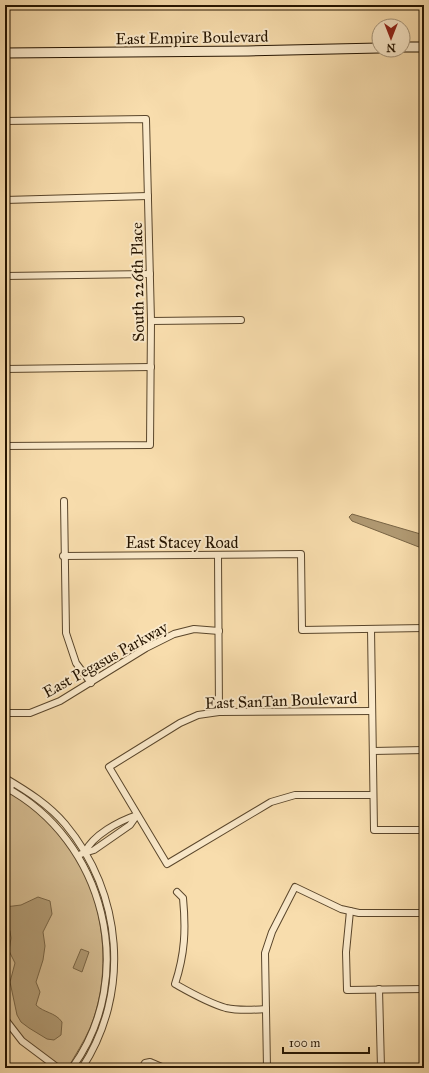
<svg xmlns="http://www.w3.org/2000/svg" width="429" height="1073" font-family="'IM FELL Great Primer',serif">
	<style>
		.green { fill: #d4bb90; stroke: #7c6848 }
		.water { fill: #b09972; stroke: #786444 }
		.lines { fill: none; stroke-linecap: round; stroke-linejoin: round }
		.street-casing { stroke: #5a462b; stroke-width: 8 }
		.secondary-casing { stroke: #251400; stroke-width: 11 }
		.street { stroke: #fae9ca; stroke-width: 6 }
		.secondary { stroke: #fae9ca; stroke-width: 9 }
		.labels { text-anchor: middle; stroke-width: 4; stroke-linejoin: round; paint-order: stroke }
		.street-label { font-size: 16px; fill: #251400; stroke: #fae9ca }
	</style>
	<rect width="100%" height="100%" fill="#f8ddad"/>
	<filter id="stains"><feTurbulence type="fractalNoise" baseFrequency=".005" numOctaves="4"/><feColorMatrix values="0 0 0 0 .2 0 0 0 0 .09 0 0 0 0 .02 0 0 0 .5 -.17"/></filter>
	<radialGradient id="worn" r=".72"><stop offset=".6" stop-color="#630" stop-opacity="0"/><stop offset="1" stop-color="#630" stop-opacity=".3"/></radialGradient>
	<path class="green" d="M10,793C22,801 36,810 46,820C61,837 79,859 88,880C106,926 109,982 90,1028C84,1042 75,1055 68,1068H63L22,1038L6,1014L5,802Z"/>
	<g class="water">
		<polygon points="352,514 424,535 424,549 352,521 349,517"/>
		<path d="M38,897L50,901L52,914L43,932L45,946L43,960L36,982L40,992L36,1005C44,1013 55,1012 62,1022L61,1035L54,1040L47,1039L29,1028L21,1022L17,1015L10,982L15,963L9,951L11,938L10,931L5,923V907L21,905Z"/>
		<polygon points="81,949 89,952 82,972 73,968"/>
	</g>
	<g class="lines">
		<g class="street-casing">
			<g id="street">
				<polyline points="5,121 146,119 151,321 150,445 5,446"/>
				<polyline points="5,200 148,196"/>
				<polyline points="5,276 150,274"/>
				<polyline points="151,321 241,320"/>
				<polyline points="5,369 151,367"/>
				<polyline points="64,501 66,633 76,663 91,683"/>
				<polyline points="218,555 219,712"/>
				<polyline points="63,556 301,554 302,630 424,628"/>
				<polyline points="371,629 374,830 424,830"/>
				<polyline points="372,711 219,712 198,715 180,723 109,767 167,864 271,802 295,795 373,795"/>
				<polyline points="5,713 30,713 60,701 146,648 174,634 194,629 219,631"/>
				<polyline points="373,751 424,750"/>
				<path d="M5,778C27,791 49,805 65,824C123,893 131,993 82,1068"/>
				<path d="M5,787C105,840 139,976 72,1068"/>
				<polyline points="5,796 11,786"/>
				<path d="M85,852C93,835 119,821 137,815"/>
				<polyline points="81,854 94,850 130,825 137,815"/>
				<path d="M177,892L183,898C186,929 185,954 175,984C191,993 208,1003 226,1008C239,1011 253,1010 266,1009"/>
				<polyline points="350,911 346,952 347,990 424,989"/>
				<polyline points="379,989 381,1068"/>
				<polyline points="5,1019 22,1041 58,1068"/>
				<polyline points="142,1068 145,1063 150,1062 164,1068"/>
				<polyline points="267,1068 265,953 272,932 295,887 341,909 359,913 424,913"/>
				<polyline points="381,1068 424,1068"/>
			</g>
		</g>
		<g class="secondary-casing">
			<g id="secondary">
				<polyline points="403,47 424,47"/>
				<polyline points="5,53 248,51 379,48"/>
			</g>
		</g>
		<use href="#street" class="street"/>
		<use href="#secondary" class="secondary"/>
	</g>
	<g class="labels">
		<g class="street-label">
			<text transform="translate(192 37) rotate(-1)" y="6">East Empire Boulevard</text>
			<text transform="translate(137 282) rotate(-91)" y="6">South 226th Place</text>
			<text x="182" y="548">East Stacey Road</text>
			<text transform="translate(105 659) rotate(-29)" y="6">East Pegasus Parkway</text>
			<text transform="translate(281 700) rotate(-2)" y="6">East SanTan Boulevard</text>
		</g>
	</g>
	<rect width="429" height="1073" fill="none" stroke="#f8ddad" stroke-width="20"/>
	<rect x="6" y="6" width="417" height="1061" fill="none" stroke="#251400" stroke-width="2"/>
	<rect x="10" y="10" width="409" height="1053" fill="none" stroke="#251400"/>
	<g transform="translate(391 38) rotate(180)"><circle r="19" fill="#fae9ca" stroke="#a59479"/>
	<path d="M0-3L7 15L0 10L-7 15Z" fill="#8f2418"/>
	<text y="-6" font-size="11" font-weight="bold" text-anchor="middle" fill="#251400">N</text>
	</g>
	<path d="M283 1047v6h86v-6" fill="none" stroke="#251400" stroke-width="2"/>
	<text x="289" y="1047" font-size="12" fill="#251400" stroke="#fae9ca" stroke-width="3" paint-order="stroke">100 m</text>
	<rect width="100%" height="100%" filter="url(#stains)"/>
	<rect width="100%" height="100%" fill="url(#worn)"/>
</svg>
